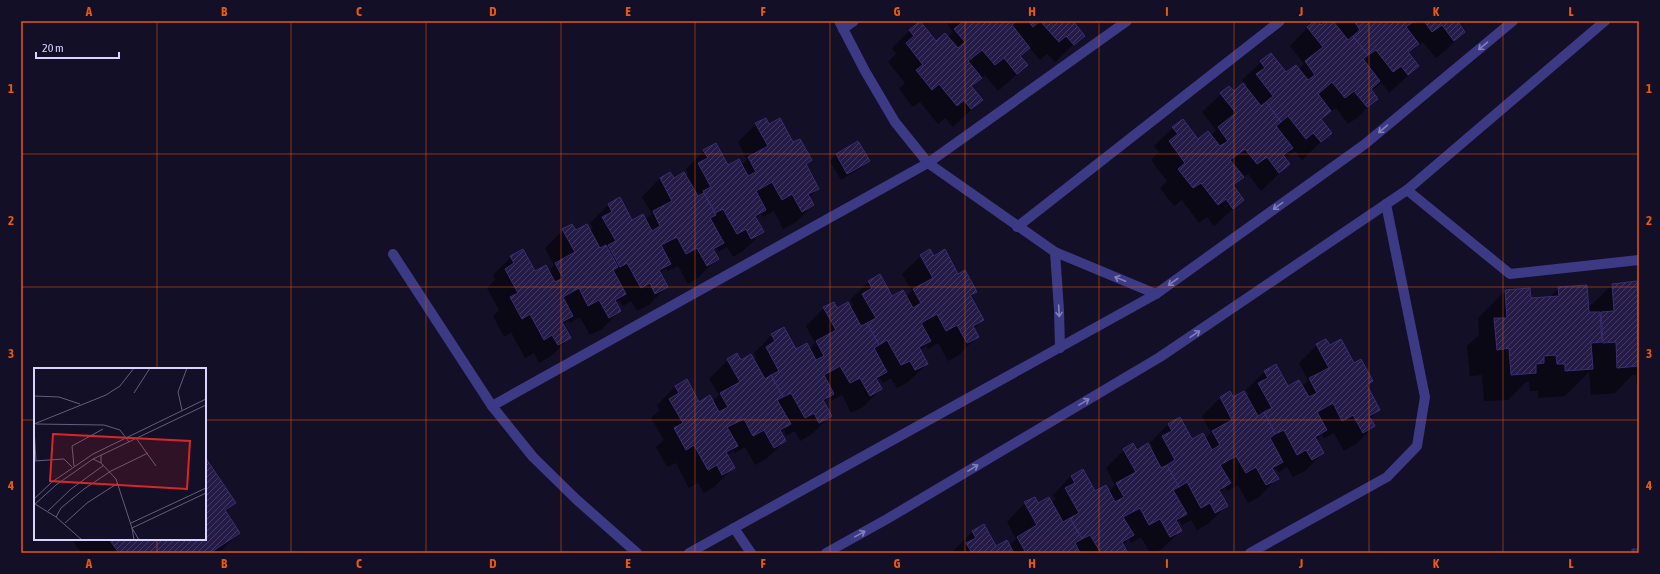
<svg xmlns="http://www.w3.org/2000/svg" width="1660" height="574" font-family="'Asap Condensed',sans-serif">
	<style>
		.shadow { fill: #0007; fill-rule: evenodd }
		.building { fill: url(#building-hatch); stroke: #3b2d73 }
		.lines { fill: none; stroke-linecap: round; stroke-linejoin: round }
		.street { stroke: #3d3a85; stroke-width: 10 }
		.oneway { stroke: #837fbc }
		.grid { fill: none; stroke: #e8590c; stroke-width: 1; stroke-opacity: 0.55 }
		.inset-road { fill: none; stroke: #625e7d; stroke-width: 1 }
		.view { fill: #d62828; fill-opacity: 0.15; stroke: #d62828; stroke-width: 2 }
		.inset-edge { fill: none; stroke: #d9d4ff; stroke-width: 2 }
		.neatline { fill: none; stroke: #e8590c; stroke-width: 1.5 }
		.grid-label { font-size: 13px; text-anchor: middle; font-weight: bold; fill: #e8590c }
	</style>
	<defs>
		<pattern id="building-hatch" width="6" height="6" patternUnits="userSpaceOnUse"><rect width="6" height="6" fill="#241b47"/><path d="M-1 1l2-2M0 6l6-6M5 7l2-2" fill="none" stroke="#433b63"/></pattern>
	</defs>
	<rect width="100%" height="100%" fill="#130f26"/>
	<g class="shadow">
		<polygon points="945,21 1073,21 1083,35 1055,62 1047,54 1040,60 1029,47 1020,56 1027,65 998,91 985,75 971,87 981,100 953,127 945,118 938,124 920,102 913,107 899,89 905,83 888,62 896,54 892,48 910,30 936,42 948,37 953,32"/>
		<polygon points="1096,21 1103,21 1099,25"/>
		<polygon points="1328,21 1460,21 1458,24 1464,32 1446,50 1436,58 1423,42 1413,50 1413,48 1408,53 1418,66 1389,93 1382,83 1374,89 1373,88 1370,90 1376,98 1358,117 1348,124 1336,108 1325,115 1320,120 1330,133 1302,160 1295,151 1287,157 1285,154 1283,157 1289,164 1261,191 1248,174 1238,181 1233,186 1243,200 1214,226 1207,217 1199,223 1182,200 1174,206 1160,188 1167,181 1151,160 1159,152 1154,146 1173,128 1198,140 1211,136 1216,130 1202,112 1221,94 1229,87 1233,93 1245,87 1247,85 1242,80 1261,62 1286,74 1298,70 1304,64 1290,46 1308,27 1321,26"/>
		<path d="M756,124L769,125L793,143L810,160L805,165L818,188L809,198L813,205L795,223L783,229L774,211L763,217L761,214L755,219L763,232L744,250L733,257L727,247L718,252L717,248L713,252L717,259L699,277L688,284L678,266L668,271L666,268L660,274L667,286L649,305L637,311L631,301L623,306L619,300L616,303L620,311L602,329L590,335L580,317L570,323L568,320L562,325L569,338L551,356L539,363L534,353L525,358L511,332L504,337L493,316L499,310L487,288L495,280L493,275L511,257L534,273L548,272L554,265L545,248L563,230L590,231L593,228L590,223L608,205L620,199L632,221L645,220L652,214L642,197L660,178L673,179L686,176L688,174L686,169L704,151L727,167L741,166L747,160L738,142ZM708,183H710L713,192Z"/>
		<polygon points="858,143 869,161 862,167 841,180 830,161 836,155"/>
		<path d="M921,256L933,257L958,275L975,291L970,297L983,320L974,329L977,336L959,355L948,361L938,343L928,349L926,345L920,351L927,364L908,382L897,388L891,378L883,383L880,378L877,381L881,389L863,407L851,413L842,395L831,401L829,397L823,403L830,416L812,434L800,441L795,431L786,436L784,430L781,433L785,441L766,459L755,465L745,447L735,453L733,450L727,456L733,468L715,486L704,493L698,483L689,488L676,463L667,467L656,447L664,440L651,418L660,410L657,405L675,387L699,403L712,402L719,395L709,379L728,360H754L756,358L754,353L772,335L795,351L809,350L815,343L806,326L824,308H850L853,305L850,300L868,282L879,276L892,298L906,297L912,291L902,274ZM776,367H778L781,376Z"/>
		<polygon points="1636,282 1639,292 1639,384 1637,385 1636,375 1632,375 1615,393 1591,395 1589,372 1565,396 1538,398 1538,391 1530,391 1529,382 1526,382 1508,400 1484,401 1482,375 1470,376 1467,346 1479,335 1478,318 1505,291 1530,299 1550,297 1559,288 1587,309 1612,285"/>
		<polygon points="1317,345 1329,346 1354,365 1372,381 1366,387 1379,409 1370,419 1374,426 1356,444 1344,451 1334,433 1324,438 1322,434 1316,440 1323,453 1305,471 1293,477 1287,467 1279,472 1276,468 1273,471 1277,478 1259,497 1248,503 1238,485 1227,491 1225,487 1220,493 1226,506 1208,524 1197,530 1191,520 1182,525 1180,520 1177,523 1181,530 1162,549 1155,553 1150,553 1141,537 1131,543 1129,539 1123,545 1127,553 956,553 954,550 973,531 996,547 1009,546 1016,539 1007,522 1025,503 1038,505 1051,503 1056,499 1053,495 1071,476 1095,492 1109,492 1115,485 1106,468 1124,450 1137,451 1150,450 1153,447 1150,443 1168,424 1191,440 1205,439 1211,433 1202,416 1220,398 1233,399 1246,397 1249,394 1246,390 1265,371 1288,387 1302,387 1308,381 1299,363"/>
		<polygon points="205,459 234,503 225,512 239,533 219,553 81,553 72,539 205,539"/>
	</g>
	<g class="building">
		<polygon points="920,21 936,41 945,33 958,48 965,42 954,29 964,21 1017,21 1012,25 1030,48 1020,56 1028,65 1017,74 1004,58 995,65 982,50 968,61 982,78 971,86 983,100 971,109 964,100 957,106 939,84 932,90 916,70 923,65 906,43 914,36 909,30"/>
		<polygon points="1028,21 1040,21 1033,27"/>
		<polygon points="1040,21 1073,21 1085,36 1074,45 1066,36 1059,42"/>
		<polygon points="1315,21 1318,21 1321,25 1326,21 1333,21 1348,40 1353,36 1368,55 1363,59 1380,81 1371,89 1378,99 1367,107 1354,91 1345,98 1332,82 1318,94 1331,111 1321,119 1332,133 1321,142 1313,133 1306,139 1288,116 1281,122 1266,102 1273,96 1256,74 1265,68 1260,61 1271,53 1286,72 1296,65 1308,80 1315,75 1305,61 1323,47 1307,27"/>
		<polygon points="1354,21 1414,21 1406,27 1419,44 1408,52 1419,66 1408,75 1401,66 1393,72 1376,50 1368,55 1353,36 1360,30"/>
		<polygon points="1424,21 1460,21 1458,22 1465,32 1454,41 1442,25 1432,32"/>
		<polygon points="1243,83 1261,106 1266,102 1281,122 1276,126 1293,148 1283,155 1290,164 1279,173 1267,157 1257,164 1245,149 1230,160 1244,177 1233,185 1244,200 1233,209 1226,199 1218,205 1201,183 1193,188 1178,169 1185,163 1169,141 1178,134 1172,127 1183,119 1198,139 1208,131 1220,146 1228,141 1218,127 1236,113 1220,93 1229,86 1234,91"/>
		<polygon points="766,118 769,124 780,118 793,142 800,139 812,160 806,164 819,189 808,194 814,205 802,212 792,194 782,200 772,182 756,191 766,210 755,216 764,232 751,239 746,229 737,234 723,209 715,213 703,191 711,187 698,163 708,158 703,150 716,143 728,165 739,159 748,176 756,172 748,157 768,146 755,123"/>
		<polygon points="858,141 870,161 847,174 836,154"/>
		<polygon points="670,172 674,178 684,172 698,196 704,193 716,215 710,218 724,243 713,249 719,259 707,266 697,248 686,254 677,237 661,245 671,264 659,270 668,287 655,294 650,283 641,288 627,263 620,267 608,245 616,241 602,217 612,212 608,204 620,197 632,220 643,214 652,231 660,226 653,211 672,201 660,178"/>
		<polygon points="572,224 576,230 587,224 600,248 606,245 618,267 613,270 626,294 615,300 621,311 609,318 599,300 588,306 579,288 563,297 573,316 562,322 571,338 558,345 552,335 544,340 530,314 522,319 510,297 518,293 505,269 514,263 510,256 523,249 535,271 546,265 555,282 563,278 555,263 575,252 562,229"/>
		<polygon points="930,249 934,256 945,249 958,274 965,270 977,292 970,295 984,320 973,326 979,337 967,343 957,325 946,331 937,314 921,323 931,341 919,347 928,364 915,370 910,361 901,365 887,340 879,345 867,323 876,318 862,294 872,288 868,281 880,274 892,296 903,290 913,308 921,303 913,289 933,278 920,255"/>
		<polygon points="1637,281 1639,291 1639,366 1617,368 1616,342 1603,343 1601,312 1614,311 1612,284"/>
		<polygon points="1587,285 1589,312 1600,312 1602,342 1591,343 1593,369 1565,371 1565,364 1557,364 1556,355 1544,356 1544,363 1536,364 1536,373 1511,375 1509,348 1497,350 1494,318 1507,318 1505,290 1530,288 1531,298 1559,296 1558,287"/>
		<polygon points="834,302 837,308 848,302 861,326 867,323 879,345 874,348 887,372 876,378 882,389 870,396 860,378 850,383 840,366 824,375 834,394 823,400 832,416 819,423 814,413 805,418 791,393 783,397 771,375 779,371 766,347 775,341 771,334 784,327 796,349 807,343 816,360 824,356 816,341 836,330 823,307"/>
		<polygon points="1326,339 1330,345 1341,339 1354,363 1361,359 1373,381 1367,385 1380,410 1369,416 1375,426 1363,433 1353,415 1342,421 1333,403 1317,412 1327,430 1315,437 1324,453 1312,460 1306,450 1297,455 1284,430 1275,434 1264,412 1272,408 1258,383 1268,378 1264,371 1276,364 1288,386 1299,380 1309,397 1317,393 1309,378 1329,368 1316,344"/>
		<polygon points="737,353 741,360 751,354 765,379 771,375 783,397 777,400 791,424 780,430 786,441 774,448 764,430 753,436 744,419 727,427 738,446 726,452 735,468 722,475 717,465 708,470 694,445 686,450 674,428 683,423 669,399 679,393 675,386 687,379 699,402 710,395 719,412 728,407 720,393 740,382 727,359"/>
		<polygon points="1230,391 1233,397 1244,391 1258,416 1264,412 1275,434 1270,438 1283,462 1272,468 1279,479 1266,485 1256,467 1246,473 1236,456 1220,465 1231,483 1219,490 1228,506 1215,513 1210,503 1201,508 1187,482 1179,487 1167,465 1175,460 1162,436 1172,431 1168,424 1180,417 1192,439 1203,433 1212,450 1220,445 1212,431 1232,420 1220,397"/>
		<polygon points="1133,443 1137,450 1148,443 1161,468 1167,465 1179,487 1173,490 1187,514 1176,520 1182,531 1170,537 1160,519 1149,525 1140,508 1123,517 1134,535 1122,542 1128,553 1101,553 1090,535 1082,539 1070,518 1079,513 1065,488 1075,483 1071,476 1083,469 1095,491 1106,485 1115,502 1124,497 1116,483 1136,472 1123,449"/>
		<polygon points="205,457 236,503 225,510 240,533 210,553 119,553 109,539 205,539"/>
		<polygon points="1035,497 1038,503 1049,497 1063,522 1070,518 1082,539 1075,543 1080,553 1021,553 1025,551 1017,537 1037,525 1024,502"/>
		<polygon points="984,524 996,546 1007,540 1014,553 972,553 966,543 976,538 972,531"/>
		<rect x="1632" y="549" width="7" height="4"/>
	</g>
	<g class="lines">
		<g class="street">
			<polyline points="839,21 865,71 895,122 928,163 1055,252"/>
			<polyline points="843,29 854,21"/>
			<polyline points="1407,190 1510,274 1639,260"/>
			<polyline points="1017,227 1280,21"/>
			<polyline points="393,254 492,406 533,457 577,500 637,553"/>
			<polyline points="1060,348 1059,310 1055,252 1156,294"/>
			<polyline points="492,406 928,163 1127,21"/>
			<polyline points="734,528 751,553"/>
			<polyline points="689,553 1156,294 1365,144 1513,21"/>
			<polyline points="826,553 887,519 1160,357 1407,190 1605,21"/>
			<polyline points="1250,553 1387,477 1417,446 1425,397 1386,204"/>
		</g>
	</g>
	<defs><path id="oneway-shaft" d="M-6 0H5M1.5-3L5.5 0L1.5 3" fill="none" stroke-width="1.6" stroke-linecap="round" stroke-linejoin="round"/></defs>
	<g class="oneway">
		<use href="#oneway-shaft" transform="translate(1483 46) rotate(140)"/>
		<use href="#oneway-shaft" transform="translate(1383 129) rotate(140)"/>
		<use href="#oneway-shaft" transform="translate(1278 206) rotate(144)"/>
		<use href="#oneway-shaft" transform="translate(1120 279) rotate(-158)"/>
		<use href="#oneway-shaft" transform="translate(1173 282) rotate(144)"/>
		<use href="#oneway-shaft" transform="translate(1059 311) rotate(87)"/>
		<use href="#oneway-shaft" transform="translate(1195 334) rotate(-34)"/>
		<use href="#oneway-shaft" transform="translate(1084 402) rotate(-31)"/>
		<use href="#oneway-shaft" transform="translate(973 468) rotate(-31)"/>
		<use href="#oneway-shaft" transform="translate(860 534) rotate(-29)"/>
	</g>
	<path class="grid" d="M157,21V369M291,21V553M426,21V553M561,21V553M695,21V553M830,21V553M965,21V553M1099,21V553M1234,21V553M1369,21V553M1503,21V553M21,154H1639M21,287H1639M21,420H35M205,420H1639M157,539V553"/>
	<g transform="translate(34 368)">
		<rect width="172" height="172" fill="#130f26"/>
		<path class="inset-road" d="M100,25L116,0M0,28L25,29L46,36M148,42L144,24L153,0M0,56L72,27L86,18L100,0M2,56L70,57L86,62L95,74M0,60L2,93M102,70L122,98M59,91L67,95V87M0,93L30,91L38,99M67,95L82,111L98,160L172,125M40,98L38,78L69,61M0,131L18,114L59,86L172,31M1,136L22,149L48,172M0,137L22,117L59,91L172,37M14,143L37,121L70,97M22,149L27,140L50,121L77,103L114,85M31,155L53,135L84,115M97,155L172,120M100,172L98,160L105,172"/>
		<path class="view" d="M19,66L156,73L153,121L16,113Z"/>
		<rect width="172" height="172" class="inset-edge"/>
	</g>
	<rect width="1660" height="574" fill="none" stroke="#130f26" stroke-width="44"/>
	<path d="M36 52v6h83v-6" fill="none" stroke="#d9d4ff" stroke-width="2"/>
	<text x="42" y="52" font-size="12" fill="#d9d4ff" stroke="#130f26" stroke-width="3" paint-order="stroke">20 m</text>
	<rect x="22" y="22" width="1616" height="530" class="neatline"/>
	<g class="grid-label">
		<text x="89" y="16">A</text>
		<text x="224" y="16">B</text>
		<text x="359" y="16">C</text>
		<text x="493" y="16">D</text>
		<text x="628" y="16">E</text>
		<text x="763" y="16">F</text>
		<text x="897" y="16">G</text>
		<text x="1032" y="16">H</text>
		<text x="1167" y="16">I</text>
		<text x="1301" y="16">J</text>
		<text x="1436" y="16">K</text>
		<text x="1571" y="16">L</text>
		<text x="11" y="93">1</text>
		<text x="1649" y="93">1</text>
		<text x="11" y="225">2</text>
		<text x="1649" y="225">2</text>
		<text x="11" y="358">3</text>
		<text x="1649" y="358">3</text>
		<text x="11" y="490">4</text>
		<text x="1649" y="490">4</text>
		<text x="89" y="568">A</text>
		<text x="224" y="568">B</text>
		<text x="359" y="568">C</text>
		<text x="493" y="568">D</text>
		<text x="628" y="568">E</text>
		<text x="763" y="568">F</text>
		<text x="897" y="568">G</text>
		<text x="1032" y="568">H</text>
		<text x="1167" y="568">I</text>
		<text x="1301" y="568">J</text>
		<text x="1436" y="568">K</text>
		<text x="1571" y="568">L</text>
	</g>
</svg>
